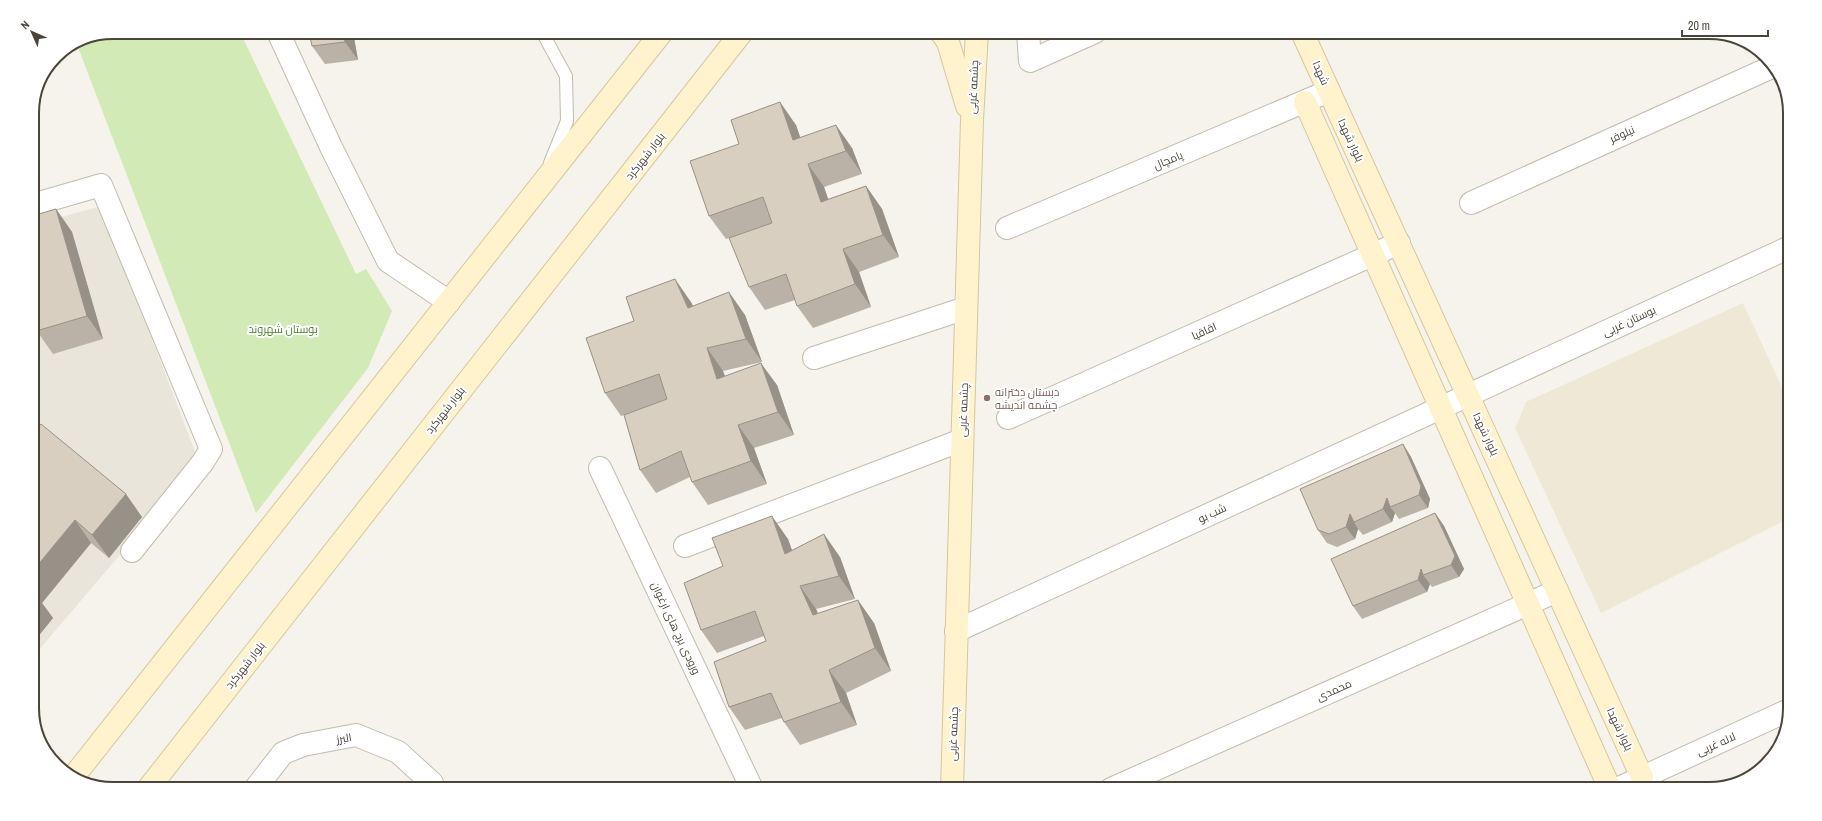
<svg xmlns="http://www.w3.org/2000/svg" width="1822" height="821" font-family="'Archivo Narrow',Cairo,sans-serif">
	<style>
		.residential { fill: #eae5da }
		.education { fill: #efe8d6 }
		.green { fill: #d2eab5 }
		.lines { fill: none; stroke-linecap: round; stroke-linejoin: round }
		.lane-casing { stroke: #c2bbae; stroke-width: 14 }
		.street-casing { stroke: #c2bbae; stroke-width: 24 }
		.secondary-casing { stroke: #d6c79b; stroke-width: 24 }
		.lane { stroke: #fff; stroke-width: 12 }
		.street { stroke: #fff; stroke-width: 22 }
		.secondary { stroke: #fff3cd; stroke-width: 22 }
		.wall { fill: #bab2a6 }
		.shaded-wall { fill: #979187 }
		.building { fill: #d8cfc1; stroke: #979187 }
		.education-dot { fill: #8d6e63; stroke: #fff; stroke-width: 1.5 }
		.labels { text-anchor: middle; stroke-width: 4; stroke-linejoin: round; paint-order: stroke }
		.street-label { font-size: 11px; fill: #4b4439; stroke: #fff }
		.park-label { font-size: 11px; fill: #4a7f2a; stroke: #fff }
		.education-label { font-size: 11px; fill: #785e54; stroke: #fff; text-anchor: start }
		.rim { fill: none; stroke: #4b4439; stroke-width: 2 }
	</style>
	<rect width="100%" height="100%" fill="#f6f3ec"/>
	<polygon class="residential" points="101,206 199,462 32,658 32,225"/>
	<polygon class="education" points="1743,303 1790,405 1790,518 1601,613 1515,428 1526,402"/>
	<polygon class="green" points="113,32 240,32 356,274 366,269 392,311 368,368 256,513 76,42 82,38"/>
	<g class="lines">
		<g class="lane-casing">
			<polyline id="lane" points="542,32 566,76 567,121 550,163"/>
		</g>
		<g class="street-casing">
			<g id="street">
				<polyline points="278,32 331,147 388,261 449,302"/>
				<polyline points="1028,32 1030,61 1095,32"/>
				<polyline points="1471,203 1774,66"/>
				<polyline points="32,205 101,185 211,449 203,462 132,551"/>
				<polyline points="1007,228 1329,91"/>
				<polyline points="814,358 966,308"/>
				<polyline points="1008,418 1399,243"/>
				<polyline points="600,468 752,789"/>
				<polyline points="685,546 962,440"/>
				<polyline points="956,631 1790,247"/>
				<polyline points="255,789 283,753 303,745 356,735 398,752 432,783 434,789"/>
				<polyline points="1111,789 1557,591"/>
				<polyline points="1617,789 1789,710"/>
			</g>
		</g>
		<g class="secondary-casing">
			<g id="secondary">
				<polyline points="941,32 948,42 967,106"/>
				<polyline points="1302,32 1642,777"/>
				<polyline points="1305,102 1610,789"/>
				<polyline points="74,776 662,32"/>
				<polyline points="148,789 742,32"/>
				<polyline points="952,789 972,120 977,32"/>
			</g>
		</g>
		<use href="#lane" class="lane"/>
		<use href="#street" class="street"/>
		<use href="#secondary" class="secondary"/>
	</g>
	<g class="wall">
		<polygon points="309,32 353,32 358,60 325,64 312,46"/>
		<polygon points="796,125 800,137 852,148 862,174 824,187 828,199 866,186 882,209 899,257 859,272 871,307 813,328 797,306 795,300 765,310 749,287 772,223 726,239 709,216"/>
		<polygon points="56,209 72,232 103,339 53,354 39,334 32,336 32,216"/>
		<polygon points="691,302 693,306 745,315 762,362 723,371 725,376 777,385 794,435 754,448 767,484 708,505 692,482 690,477 656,493 640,470 624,415 621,416 605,393"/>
		<polygon points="32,435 142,517 109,558 91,543 42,603 53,618 32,644"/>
		<polygon points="1403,444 1411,457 1430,499 1428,508 1399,519 1395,513 1392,522 1363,535 1358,529 1355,539 1337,547 1327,543 1318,530"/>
		<polygon points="1435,513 1444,526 1464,569 1459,577 1432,587 1430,584 1427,592 1362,619 1353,606"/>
		<polygon points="788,539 792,550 840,557 855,599 816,609 818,614 874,623 891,671 846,693 857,725 800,745 784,722 782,718 745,730 729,707 766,641 764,636 717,653 701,630"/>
	</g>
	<g class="shaded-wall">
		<polygon points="343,32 353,32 358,60 345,42"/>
		<polygon points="521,32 526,32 523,36"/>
		<polygon points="780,102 796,125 809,163 793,140"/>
		<polygon points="836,125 852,148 862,174 846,151"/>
		<polygon points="808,164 824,187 837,225 821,202"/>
		<polygon points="866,186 882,209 899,257 883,235"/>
		<polygon points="56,209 72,232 103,339 87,316"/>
		<polygon points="843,249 859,272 871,307 855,284"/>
		<polygon points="675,279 691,302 704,331 688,308"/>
		<polygon points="729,292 745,315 762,362 746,339"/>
		<polygon points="707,348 723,371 733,402 717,379"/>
		<polygon points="761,363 777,385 794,435 778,412"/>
		<polygon points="738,425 754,448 767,484 751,461"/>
		<polygon points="1403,444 1411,457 1430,499 1428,508 1419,495"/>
		<polygon points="126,494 142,517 109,558 92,535"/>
		<polygon points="1387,498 1390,507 1395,513 1392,522 1383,509"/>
		<polygon points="1435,513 1444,526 1464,569 1459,577 1451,565"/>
		<polygon points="1350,514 1354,522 1358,529 1355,539 1346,527"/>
		<polygon points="772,516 788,539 801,577 785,554"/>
		<polygon points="75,520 91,543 42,603 53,618 32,644 32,572"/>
		<polygon points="824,534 840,557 855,599 839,576"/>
		<polygon points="1421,569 1423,575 1430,584 1427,592 1418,580"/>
		<polygon points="800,586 816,609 829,638 813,615"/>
		<polygon points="858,600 874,623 891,671 875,648"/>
		<polygon points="829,670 846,693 857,725 841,702"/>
	</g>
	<g class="building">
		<polygon points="309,32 343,32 345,42 312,46"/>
		<polygon points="780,102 793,140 836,125 846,151 808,164 821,202 866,186 883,235 843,249 855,284 797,306 786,274 749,287 729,238 772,223 763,197 709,216 690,161 739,144 731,120"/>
		<polygon points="56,209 87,316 36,331 32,316 32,216"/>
		<polygon points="675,279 688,308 729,292 746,339 707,348 717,379 761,363 778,412 738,425 751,461 692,482 681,451 640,470 624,415 667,399 659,374 605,393 586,338 634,321 626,297"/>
		<polygon points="41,424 126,494 92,535 75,520 32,572 32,435"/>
		<polygon points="1403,444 1421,486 1419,495 1390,507 1387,498 1383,509 1354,522 1350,514 1346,527 1329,534 1318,530 1300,489"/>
		<polygon points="1435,513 1455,556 1451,565 1423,575 1421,569 1418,580 1353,606 1331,559"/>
		<polygon points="772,516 785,554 824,534 839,576 800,586 813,615 858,600 875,648 829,670 841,702 784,722 771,693 729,707 714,662 766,641 755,611 701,630 684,583 723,566 712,538"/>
		<polygon points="32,592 37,596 32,601"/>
	</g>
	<circle class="education-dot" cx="987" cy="398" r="4"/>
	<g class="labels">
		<g class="street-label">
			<text transform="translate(1321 73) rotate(66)" y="4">شهدا</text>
			<text transform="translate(973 87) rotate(-87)" y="4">چشمه غربی</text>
			<text transform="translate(1622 134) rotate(-24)" y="4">نیلوفر</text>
			<text transform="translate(1351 140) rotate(65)" y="4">بلوار شهدا</text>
			<text transform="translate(645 156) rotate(-52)" y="4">بلوار شهرکرد</text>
			<text transform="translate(1168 160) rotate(-23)" y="4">پامچال</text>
			<text transform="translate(1629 321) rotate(-25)" y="4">بوستان غربی</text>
			<text transform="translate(1204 331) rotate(-24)" y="4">اقاقیا</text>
			<text transform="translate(445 410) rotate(-52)" y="4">بلوار شهرکرد</text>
			<text transform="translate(963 410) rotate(-88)" y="4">چشمه غربی</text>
			<text transform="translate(1486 434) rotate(65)" y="4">بلوار شهدا</text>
			<text transform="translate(1212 513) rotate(-25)" y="4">شب بو</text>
			<text transform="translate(676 628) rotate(65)" y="4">ورودی برج های ارغوان</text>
			<text transform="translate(245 665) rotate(-52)" y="4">بلوار شهرکرد</text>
			<text transform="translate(1334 690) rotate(-24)" y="4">محمدی</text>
			<text transform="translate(1620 729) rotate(65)" y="4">بلوار شهدا</text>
			<text transform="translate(953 734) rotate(-88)" y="4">چشمه غربی</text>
			<text transform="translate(344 738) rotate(-9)" y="4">البرز</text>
			<text transform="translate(1716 744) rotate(-24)" y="4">لاله غربی</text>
		</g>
		<g class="park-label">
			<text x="283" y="333">بوستان شهروند</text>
		</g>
		<g class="education-label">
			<text x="995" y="396">دبستان دخترانه<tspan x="995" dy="13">چشمه اندیشه</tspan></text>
		</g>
	</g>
	<path d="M0 0H1822V821H0ZM113 39H1709A74 74 0 0 1 1783 113V708A74 74 0 0 1 1709 782H113A74 74 0 0 1 39 708V113A74 74 0 0 1 113 39Z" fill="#fff" fill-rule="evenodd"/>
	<path class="rim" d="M113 39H1709A74 74 0 0 1 1783 113V708A74 74 0 0 1 1709 782H113A74 74 0 0 1 39 708V113A74 74 0 0 1 113 39Z"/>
	<g transform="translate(32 32) rotate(315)" stroke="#ffffff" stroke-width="3" paint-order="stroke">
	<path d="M0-3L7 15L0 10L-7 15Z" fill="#4b4439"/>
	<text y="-6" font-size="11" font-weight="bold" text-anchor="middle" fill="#4b4439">N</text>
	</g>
	<path d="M1682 30v6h86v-6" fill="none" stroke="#4b4439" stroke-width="2"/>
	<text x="1688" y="30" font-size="12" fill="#4b4439" stroke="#ffffff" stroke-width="3" paint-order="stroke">20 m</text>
</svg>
